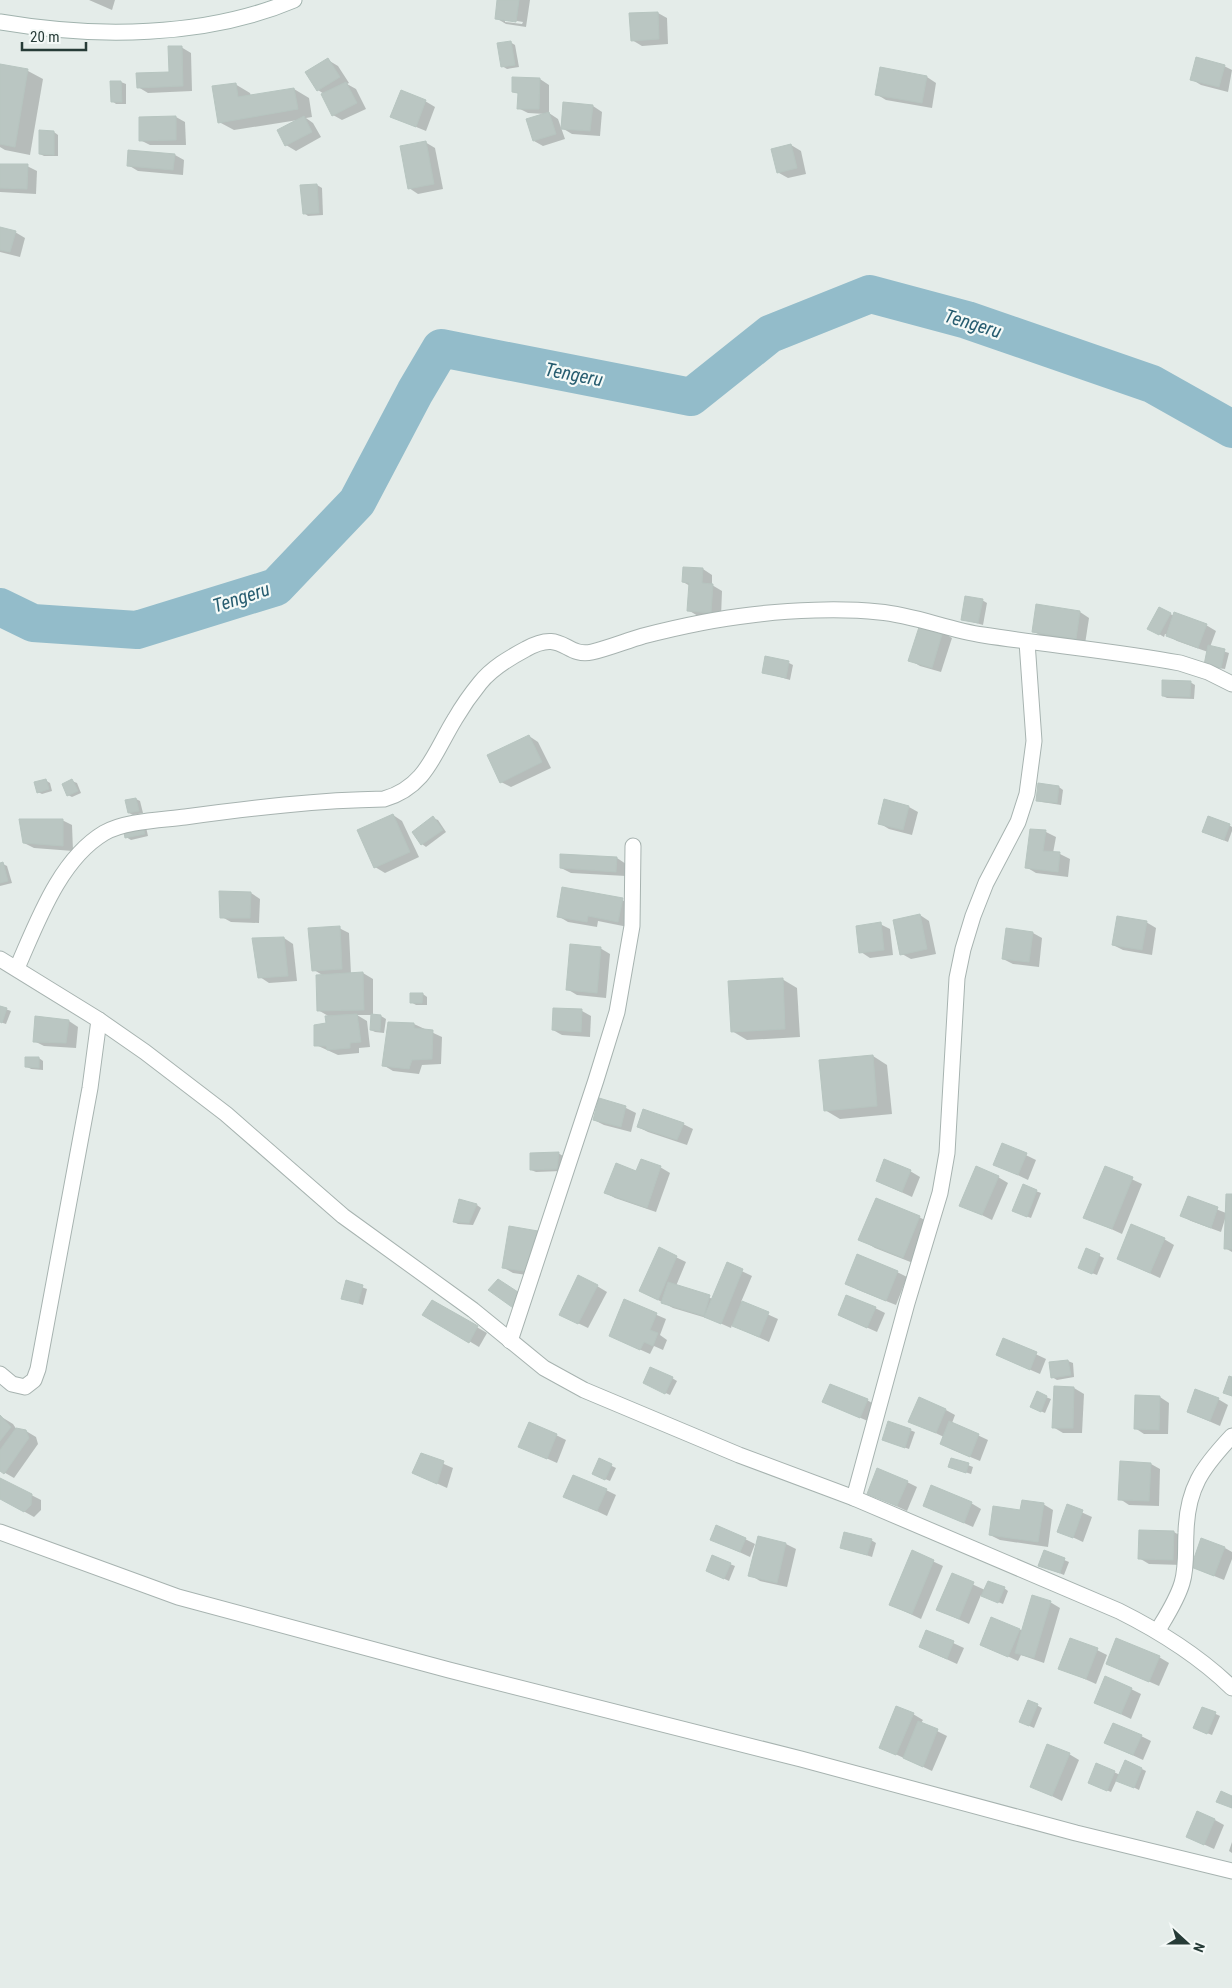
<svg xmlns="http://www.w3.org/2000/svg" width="1232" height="1988" font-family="'Roboto Condensed',sans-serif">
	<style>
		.shadow { fill: #0003; fill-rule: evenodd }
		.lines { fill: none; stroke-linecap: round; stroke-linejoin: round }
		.river { stroke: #93bcca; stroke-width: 38 }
		.building { fill: #bac6c2; stroke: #b7c5c0 }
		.street-casing { stroke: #a7b3b0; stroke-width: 17 }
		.secondary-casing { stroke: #a1b3ae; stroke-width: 17 }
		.street { stroke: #fff; stroke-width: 15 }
		.secondary { stroke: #fff; stroke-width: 15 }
		.labels { text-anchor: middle; stroke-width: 4.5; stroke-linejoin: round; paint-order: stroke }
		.water-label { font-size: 19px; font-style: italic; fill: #275d70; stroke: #f4f9f7 }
	</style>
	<rect width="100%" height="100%" fill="#e4ece9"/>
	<g class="shadow">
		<polygon points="89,0 115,0 112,10"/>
		<path d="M499,0H530L526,27L506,24L496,18ZM505,19L523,22L522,24L505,22Z"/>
		<polygon points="658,13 667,18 668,44 642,46 632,40"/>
		<polygon points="510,42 515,45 519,67 507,69 502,66"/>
		<polygon points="181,47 191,53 192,91 148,93 138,87 170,73"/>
		<polygon points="328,60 338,66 349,83 347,84 356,89 366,109 342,120 333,115 324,94 318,90"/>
		<polygon points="1,66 28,71 43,79 30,155 5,150 0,147"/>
		<polygon points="1224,66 1232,70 1228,92 1201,85 1191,79"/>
		<polygon points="881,69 927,77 936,83 932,108 886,100 876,94"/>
		<polygon points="540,79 549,85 549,113 558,119 565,139 543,146 534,141 545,114 528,113 518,108 519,94 513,91"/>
		<polygon points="111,82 121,82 126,84 126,104 116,104 112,101"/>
		<polygon points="235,84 250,93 251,96 294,89 309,98 312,117 306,118 313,123 321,137 296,151 286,145 298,120 234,130 219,122"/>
		<polygon points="425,101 435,107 426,131 392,117"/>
		<polygon points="593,106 602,112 600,136 572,134 562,128"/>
		<polygon points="176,117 185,122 186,145 150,145 140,140"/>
		<polygon points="40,132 54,132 58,135 58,156 44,156 40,154"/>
		<polygon points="425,142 435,148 443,189 418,194 409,188"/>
		<polygon points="791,145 801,151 806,174 788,178 779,173"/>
		<polygon points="175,155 184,160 183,175 138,171 128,165"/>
		<polygon points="0,165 27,166 37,171 36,194 0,192"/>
		<polygon points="317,185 322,188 323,215 308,216 304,213 302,186"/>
		<polygon points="0,229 15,232 25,238 20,257 0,252"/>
		<polygon points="703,569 712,575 712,585 722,591 721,617 698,616 688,610 690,586 683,582"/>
		<polygon points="982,600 987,603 983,625 962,619"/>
		<polygon points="1160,608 1174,616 1206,625 1216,631 1210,647 1229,653 1225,669 1210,667 1208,652 1177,641 1165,634 1164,637 1149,628"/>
		<polygon points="1080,612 1089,618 1085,644 1043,637 1033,631"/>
		<polygon points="942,632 952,638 941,672 920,666 910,660"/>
		<polygon points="789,663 793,665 790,680 763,672"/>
		<polygon points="1190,682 1195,685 1194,699 1167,698 1163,696"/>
		<polygon points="529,736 538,742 551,768 511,787 501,782"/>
		<polygon points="45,780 50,783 52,791 42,794 38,792"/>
		<polygon points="72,781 77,783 81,793 72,797 68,795"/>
		<polygon points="1059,787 1063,790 1061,805 1042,802 1038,800"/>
		<polygon points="136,799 140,801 143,813 133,815 129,813"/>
		<polygon points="909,807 918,812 912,835 889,829 879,823"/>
		<polygon points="393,815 402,821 419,857 385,873 375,867"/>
		<polygon points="433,818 438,820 446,832 426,847 422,844"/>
		<polygon points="62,820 72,825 73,851 34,848 24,843"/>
		<polygon points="1229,825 1232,827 1232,831 1228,842 1208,834"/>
		<polygon points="146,827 148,836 131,840 126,837"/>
		<polygon points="1031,830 1046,832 1056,837 1053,853 1060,854 1070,859 1068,877 1036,873 1026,867"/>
		<polygon points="617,858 626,864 626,876 571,873 561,868"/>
		<polygon points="3,864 7,866 12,883 0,886 0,865"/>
		<polygon points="251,893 260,899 259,923 231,922 222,917"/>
		<polygon points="622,900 632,905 628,927 598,921 597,927 568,922 558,916"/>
		<polygon points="920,915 929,921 936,954 911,959 902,954"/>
		<polygon points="1146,922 1156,928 1152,955 1123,950 1113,945"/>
		<polygon points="880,924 890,929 893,955 870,958 861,952"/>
		<polygon points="339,928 349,933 351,974 363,973 373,979 373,1016 381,1016 386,1019 384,1033 375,1032 371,1030 372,1015 357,1015 367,1021 370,1047 359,1048 359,1053 338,1055 316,1045 330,1017 318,1010 324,976 314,970"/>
		<polygon points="1033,933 1042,938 1039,967 1013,964 1003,959"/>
		<polygon points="284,938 293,944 297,981 269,983 260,977"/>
		<polygon points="600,948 610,954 606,998 577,995 567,989"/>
		<polygon points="782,979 797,988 800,1037 747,1040 732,1031"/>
		<polygon points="423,994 427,997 427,1005 416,1005 411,1002"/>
		<polygon points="0,1007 11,1011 6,1024 0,1022"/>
		<polygon points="582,1011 591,1016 590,1037 562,1035 553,1030"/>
		<polygon points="69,1021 78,1027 76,1048 44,1046 34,1041"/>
		<polygon points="414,1024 442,1037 441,1064 422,1065 419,1074 393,1071 383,1065"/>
		<polygon points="873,1056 887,1065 892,1114 840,1119 825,1110"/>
		<polygon points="26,1058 39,1058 43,1061 43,1070 31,1069 26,1066"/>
		<polygon points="599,1099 626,1108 636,1113 631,1132 604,1125 594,1120"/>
		<polygon points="683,1124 693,1129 687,1145 648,1132 638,1127"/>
		<polygon points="1003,1144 1036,1160 1028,1180 995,1164"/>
		<polygon points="558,1153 563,1156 562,1171 536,1172 531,1170"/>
		<polygon points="660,1167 670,1173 656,1212 615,1198 606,1193 637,1172"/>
		<polygon points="1106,1167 1142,1184 1122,1234 1085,1217"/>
		<polygon points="910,1171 920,1177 912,1197 877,1181"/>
		<polygon points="998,1177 1008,1183 992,1220 961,1205"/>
		<polygon points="1023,1186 1041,1193 1031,1218 1018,1213"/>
		<polygon points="1232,1195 1232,1252 1225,1248 1225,1219 1221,1232 1191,1221 1182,1216 1188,1198 1226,1213"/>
		<polygon points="477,1205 481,1208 473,1225 458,1224 454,1222"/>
		<polygon points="919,1217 934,1225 918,1265 875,1248 860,1239"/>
		<polygon points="537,1232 547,1237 540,1277 513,1273 504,1268"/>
		<polygon points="1164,1239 1174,1245 1160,1278 1119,1259"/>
		<polygon points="659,1249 686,1262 676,1286 713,1299 727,1264 752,1276 741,1302 778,1319 769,1342 732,1325 731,1328 713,1320 673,1308 641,1291"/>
		<polygon points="1087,1250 1104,1258 1097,1275 1084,1270"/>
		<polygon points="897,1272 907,1277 896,1305 856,1289"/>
		<polygon points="347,1282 367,1289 363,1305 342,1298"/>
		<polygon points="597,1286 607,1292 588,1328 561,1315"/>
		<polygon points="432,1301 487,1333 479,1347 424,1314"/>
		<polygon points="625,1301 666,1319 660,1335 667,1340 663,1350 654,1346 650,1354 610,1336"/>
		<polygon points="875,1308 885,1313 877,1332 839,1315"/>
		<polygon points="1004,1339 1046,1359 1040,1374 997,1355"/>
		<polygon points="1068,1361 1073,1363 1074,1377 1057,1380 1052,1377"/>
		<polygon points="672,1378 677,1381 670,1395 649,1385"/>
		<polygon points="1074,1388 1084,1394 1082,1433 1063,1433 1053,1427"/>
		<polygon points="1046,1397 1051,1399 1045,1413 1036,1409"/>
		<polygon points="1160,1397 1169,1403 1168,1434 1144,1434 1135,1428"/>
		<polygon points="1218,1399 1228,1405 1220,1426 1188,1412"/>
		<polygon points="867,1400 877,1406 870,1422 824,1402"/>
		<polygon points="946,1410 955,1415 952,1423 988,1440 980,1461 951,1449 941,1443 944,1437 910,1421"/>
		<polygon points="0,1416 13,1424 17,1430 26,1431 36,1437 38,1444 14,1478 0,1470"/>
		<polygon points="910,1430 915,1432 909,1449 883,1440"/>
		<polygon points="556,1435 566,1440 557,1463 519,1446"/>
		<polygon points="421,1454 453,1468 447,1488 414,1473"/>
		<polygon points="952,1459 973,1467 971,1474 950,1467"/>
		<polygon points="599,1460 616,1468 610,1481 598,1476"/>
		<polygon points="1151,1464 1160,1469 1159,1506 1129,1505 1120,1499"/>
		<polygon points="0,1479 41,1500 41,1510 34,1517 0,1498"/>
		<polygon points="907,1482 917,1487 907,1511 868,1493"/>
		<polygon points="606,1490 616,1495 607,1516 565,1496"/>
		<polygon points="971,1503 981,1509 973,1527 925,1506"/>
		<polygon points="1043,1504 1053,1510 1048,1547 1000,1540 990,1535 1021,1511"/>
		<polygon points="1068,1506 1092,1517 1083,1542 1059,1531"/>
		<polygon points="1174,1532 1184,1538 1182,1565 1149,1564 1139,1558"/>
		<polygon points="759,1537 786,1544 796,1549 787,1587 760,1581 750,1575"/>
		<polygon points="711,1539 745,1539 755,1544 750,1557"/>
		<polygon points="871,1540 876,1543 872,1557 841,1547"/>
		<polygon points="1225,1548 1232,1552 1232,1559 1224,1580 1192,1567"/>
		<polygon points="913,1552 943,1566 921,1619 891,1605"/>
		<polygon points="1045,1552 1069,1562 1064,1575 1044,1567"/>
		<polygon points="730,1564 735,1566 729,1581 712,1573"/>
		<polygon points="952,1575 985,1590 1004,1588 1008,1591 1003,1604 981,1595 969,1624 938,1610"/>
		<polygon points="1050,1602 1060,1608 1044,1663 1021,1655 1018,1661 981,1644 992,1618 1023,1631"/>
		<polygon points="927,1631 964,1648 957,1664 920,1647"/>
		<polygon points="1097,1650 1107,1655 1096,1684 1060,1668"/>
		<polygon points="1159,1657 1169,1663 1159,1686 1107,1663"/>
		<polygon points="1131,1689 1141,1694 1131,1719 1095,1702"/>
		<polygon points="1029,1701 1042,1708 1034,1728 1025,1724"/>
		<polygon points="1203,1708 1220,1716 1212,1735 1199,1730"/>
		<polygon points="913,1714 923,1720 921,1723 947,1736 932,1771 880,1747"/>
		<polygon points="1141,1736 1151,1741 1143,1760 1106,1743"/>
		<polygon points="1069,1754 1079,1760 1062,1801 1031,1786"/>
		<polygon points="1142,1769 1146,1771 1139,1790 1117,1779 1111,1792 1094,1785 1114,1772 1120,1775"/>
		<polygon points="1215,1820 1224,1825 1214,1849 1188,1837"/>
		<polygon points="1232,1842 1232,1853 1229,1851"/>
	</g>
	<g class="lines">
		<polyline class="river" points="0,607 33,623 137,630 276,587 357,502 415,392 441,348 691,397 770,334 870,294 967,320 1152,384 1232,429"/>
	</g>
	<g class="building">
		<polygon points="497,0 519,0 516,22 495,19"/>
		<polygon points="658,12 659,39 631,41 629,13"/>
		<polygon points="511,41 515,65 501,67 497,43"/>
		<polygon points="168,46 182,46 183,86 137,88 136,73 169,72"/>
		<polygon points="1196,57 1225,65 1219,87 1190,80"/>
		<polygon points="328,58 340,77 317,91 305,72"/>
		<polygon points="0,64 28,69 15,147 0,144"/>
		<polygon points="880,67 927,76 922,103 875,95"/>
		<polygon points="512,77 540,78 539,109 517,109 518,93 512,92"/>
		<polygon points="110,81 121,81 122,102 111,102"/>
		<polygon points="346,82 357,103 332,116 321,94"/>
		<polygon points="236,83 238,97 294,88 298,109 218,123 212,86"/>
		<polygon points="401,90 426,100 416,127 390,117"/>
		<polygon points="563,102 593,105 590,131 561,129"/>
		<polygon points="549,112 556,134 533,141 526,119"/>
		<polygon points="176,116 176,140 139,141 139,117"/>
		<polygon points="304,116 312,132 285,146 277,130"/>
		<polygon points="39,130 54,131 54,155 39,154"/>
		<polygon points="426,141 434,184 408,189 400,146"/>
		<polygon points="791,144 797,168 777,173 771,149"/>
		<polygon points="128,150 175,154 173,170 127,166"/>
		<polygon points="0,164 28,164 27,189 0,188"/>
		<polygon points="317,184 319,213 303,214 300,185"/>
		<polygon points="0,227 16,231 10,252 0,250"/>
		<polygon points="683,567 703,568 702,583 713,584 711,613 687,611 689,583 682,582"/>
		<polygon points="965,596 983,599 978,623 961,620"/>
		<polygon points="1036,604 1080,611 1076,639 1032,632"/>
		<polygon points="1159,607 1171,613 1159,635 1147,629"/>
		<polygon points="1174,612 1207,624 1198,648 1166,636"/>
		<polygon points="920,624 943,631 932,668 908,661"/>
		<polygon points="1208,645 1225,649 1221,668 1204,665"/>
		<polygon points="765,656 789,661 786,678 762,673"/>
		<polygon points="1162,680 1191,681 1190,697 1162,696"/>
		<polygon points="529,735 542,762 500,783 487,755"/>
		<polygon points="46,779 49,789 37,793 34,782"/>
		<polygon points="72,779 78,791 67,796 62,784"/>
		<polygon points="1038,783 1059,786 1057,803 1036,801"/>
		<polygon points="136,798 139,811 128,813 125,800"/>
		<polygon points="884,799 909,806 903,830 878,824"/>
		<polygon points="393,814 410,852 374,868 357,830"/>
		<polygon points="433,816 443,830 421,845 412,832"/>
		<polygon points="1208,816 1230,824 1224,840 1202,832"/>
		<polygon points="19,819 63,819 63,846 23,843"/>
		<polygon points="142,823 145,834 125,838 123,827"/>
		<polygon points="1030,829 1046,830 1043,851 1060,852 1058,872 1025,868"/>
		<polygon points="560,854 617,857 616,872 560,868"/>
		<polygon points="3,862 8,881 0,883 0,863"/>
		<polygon points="562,887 623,898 618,922 588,916 587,922 557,917"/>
		<polygon points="219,891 251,892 250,918 220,918"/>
		<polygon points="920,914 927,949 900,955 893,920"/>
		<polygon points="1117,916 1147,921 1142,950 1112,945"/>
		<polygon points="881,922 884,950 859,953 856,926"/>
		<polygon points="340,926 342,969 312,971 308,928"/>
		<polygon points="1006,928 1033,932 1029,962 1002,959"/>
		<polygon points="284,937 288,976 258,978 252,938"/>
		<polygon points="570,944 601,947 597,993 566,990"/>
		<polygon points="363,972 364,1010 317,1011 316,975"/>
		<polygon points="783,978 785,1029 731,1032 728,981"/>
		<polygon points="410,993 423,993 422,1003 410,1003"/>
		<polygon points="0,1006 7,1008 2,1023 0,1022"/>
		<polygon points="553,1008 582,1009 581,1032 552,1030"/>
		<polygon points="357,1014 361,1042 350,1043 350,1048 327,1050 326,1046 314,1046 314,1025 326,1023 325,1016"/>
		<polygon points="371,1014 381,1015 380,1031 370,1030"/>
		<polygon points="35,1016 69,1020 66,1043 33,1042"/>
		<polygon points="388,1022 414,1023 414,1028 433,1030 432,1059 412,1060 409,1069 382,1066"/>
		<polygon points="873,1055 877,1106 824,1111 819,1060"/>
		<polygon points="25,1057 39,1057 39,1068 25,1067"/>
		<polygon points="599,1098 626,1106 621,1127 593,1120"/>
		<polygon points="643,1109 684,1123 677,1140 637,1127"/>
		<polygon points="1002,1143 1027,1153 1018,1175 993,1165"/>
		<polygon points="559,1152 557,1169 530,1170 530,1153"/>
		<polygon points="641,1159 661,1166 647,1208 604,1193 616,1163 636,1171"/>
		<polygon points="884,1159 911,1170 902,1192 876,1181"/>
		<polygon points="976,1166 999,1176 982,1215 959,1206"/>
		<polygon points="1105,1166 1133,1177 1112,1229 1083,1218"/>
		<polygon points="1023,1184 1037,1190 1027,1217 1012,1211"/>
		<polygon points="1226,1194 1232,1194 1232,1249 1224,1249"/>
		<polygon points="1188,1196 1218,1207 1211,1228 1180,1216"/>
		<polygon points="876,1198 920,1216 903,1258 858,1240"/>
		<polygon points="459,1199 477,1204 469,1223 453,1222"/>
		<polygon points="1131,1224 1165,1238 1150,1273 1117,1259"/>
		<polygon points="509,1226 538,1231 531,1272 502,1268"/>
		<polygon points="659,1247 677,1256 658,1300 639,1291"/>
		<polygon points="1086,1248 1100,1254 1092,1274 1078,1268"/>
		<polygon points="857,1254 898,1271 886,1301 845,1284"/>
		<polygon points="727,1262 743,1269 721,1324 704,1317"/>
		<polygon points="578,1275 598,1285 578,1324 559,1315"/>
		<polygon points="498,1279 524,1296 516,1310 488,1290"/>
		<polygon points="346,1280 363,1285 358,1303 341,1299"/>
		<polygon points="668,1282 710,1295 704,1316 661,1303"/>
		<polygon points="846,1295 876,1307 867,1328 838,1315"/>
		<polygon points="624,1299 657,1313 650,1330 658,1333 653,1346 644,1342 640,1350 609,1336"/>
		<polygon points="432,1300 478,1326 469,1343 422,1315"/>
		<polygon points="742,1301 769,1312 759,1337 732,1326"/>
		<polygon points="1003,1338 1037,1352 1030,1370 996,1355"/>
		<polygon points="1068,1360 1071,1375 1051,1378 1049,1362"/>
		<polygon points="650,1367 673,1377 665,1394 643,1383"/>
		<polygon points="1229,1376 1232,1377 1232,1396 1223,1393"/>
		<polygon points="830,1384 868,1399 860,1418 822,1402"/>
		<polygon points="1054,1386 1074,1387 1073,1428 1052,1428"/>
		<polygon points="1195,1389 1219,1398 1210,1421 1187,1412"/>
		<polygon points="1037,1391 1047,1396 1041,1412 1030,1407"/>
		<polygon points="1135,1395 1160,1396 1159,1430 1134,1429"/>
		<polygon points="919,1397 946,1409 936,1433 908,1422"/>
		<polygon points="0,1415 11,1427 0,1441"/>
		<polygon points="888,1421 911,1429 905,1448 882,1440"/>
		<polygon points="949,1421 979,1434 970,1457 940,1444"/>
		<polygon points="529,1422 557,1434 547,1459 518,1447"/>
		<polygon points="16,1428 26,1430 29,1438 4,1474 0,1471 0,1450"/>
		<polygon points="421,1453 444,1461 437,1484 412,1473"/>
		<polygon points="599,1458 612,1464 605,1480 592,1474"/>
		<polygon points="951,1458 969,1463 966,1473 948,1467"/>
		<polygon points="1120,1461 1151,1463 1149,1501 1118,1500"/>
		<polygon points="877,1468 908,1481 897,1506 867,1494"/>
		<polygon points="573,1475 607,1489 597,1511 563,1497"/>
		<polygon points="0,1478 32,1494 31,1505 24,1512 0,1499"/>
		<polygon points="931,1485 972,1502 964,1523 923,1506"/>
		<polygon points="1022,1500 1044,1503 1038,1542 989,1535 993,1506 1020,1510"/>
		<polygon points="1067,1504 1083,1510 1073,1538 1057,1532"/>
		<polygon points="716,1525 746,1538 740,1552 710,1540"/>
		<polygon points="1139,1530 1174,1531 1173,1560 1138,1559"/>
		<polygon points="844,1532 872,1539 867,1555 840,1548"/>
		<polygon points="758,1536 786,1543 777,1583 748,1576"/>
		<polygon points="1201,1538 1225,1547 1214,1576 1191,1567"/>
		<polygon points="912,1550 934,1560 912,1614 889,1605"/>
		<polygon points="1044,1550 1065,1558 1060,1573 1038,1566"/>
		<polygon points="712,1555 731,1563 724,1579 706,1571"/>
		<polygon points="952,1573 974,1582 959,1619 936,1610"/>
		<polygon points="988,1581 1005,1587 998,1603 981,1596"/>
		<polygon points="1032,1595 1051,1601 1034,1658 1015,1653"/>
		<polygon points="991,1617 1020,1629 1008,1657 980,1645"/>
		<polygon points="926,1630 954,1641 947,1659 919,1647"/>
		<polygon points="1070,1638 1098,1648 1086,1679 1058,1669"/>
		<polygon points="1116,1638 1160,1656 1149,1682 1106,1664"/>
		<polygon points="1105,1676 1132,1688 1121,1714 1094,1703"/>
		<polygon points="1028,1700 1038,1704 1029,1726 1019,1722"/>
		<polygon points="896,1706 914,1713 896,1755 879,1748"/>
		<polygon points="1202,1707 1216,1712 1207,1734 1193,1728"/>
		<polygon points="918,1721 938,1729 923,1767 903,1758"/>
		<polygon points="1113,1723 1142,1735 1133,1755 1104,1743"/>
		<polygon points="1047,1744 1070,1753 1052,1796 1030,1787"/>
		<polygon points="1125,1760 1142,1768 1134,1788 1116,1781"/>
		<polygon points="1096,1763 1115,1771 1107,1791 1088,1783"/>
		<polygon points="1221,1791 1232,1796 1232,1808 1216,1802"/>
		<polygon points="1197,1811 1215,1819 1204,1845 1186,1837"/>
	</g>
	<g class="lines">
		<g class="street-casing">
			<g id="street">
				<path d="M0,959L99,1020L145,1052L226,1114L343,1216L473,1310L544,1368L584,1390L739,1455L854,1498L1119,1611C1161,1632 1198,1655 1232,1688"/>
				<path d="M17,968C37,923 59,860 104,833C124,821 161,820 185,817C252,808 317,800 384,799C426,787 434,753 455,719C462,707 471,694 480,683C492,668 509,658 526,649C563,628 565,658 592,652C609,648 626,641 643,636C678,627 715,619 751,615C789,610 841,608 879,612C915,615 948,630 983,635C1048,645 1115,651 1180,663L1208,672L1232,684"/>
				<polyline points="510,1341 596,1080 617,1012 632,926 633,846"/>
				<polyline points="0,1374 12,1384 25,1387 34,1380 38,1369 90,1088 99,1020"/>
				<polyline points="854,1498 907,1303 940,1193 947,1153 957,978 963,949 973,916 986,883 1018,822 1027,794 1034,741 1027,642"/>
				<polyline points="0,1532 178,1597 449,1670 801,1759 1076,1833 1232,1871"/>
				<path d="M1158,1630C1167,1615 1177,1600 1182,1583C1187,1567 1185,1549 1186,1533C1187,1488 1202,1468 1232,1436"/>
			</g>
		</g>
		<g class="secondary-casing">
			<path id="secondary" d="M0,22C94,38 205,38 294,0"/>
		</g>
		<use href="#street" class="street"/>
		<use href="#secondary" class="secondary"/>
	</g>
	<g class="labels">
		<g class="water-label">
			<text transform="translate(973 323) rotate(17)" y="7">Tengeru</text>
			<text transform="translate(574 374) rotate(11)" y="7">Tengeru</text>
			<text transform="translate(241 597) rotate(-18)" y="7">Tengeru</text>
		</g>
	</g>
	<g transform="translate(1187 1943) rotate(111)" stroke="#f4f9f7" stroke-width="4" paint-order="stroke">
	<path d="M0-4L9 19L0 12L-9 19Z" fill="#263b37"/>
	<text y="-8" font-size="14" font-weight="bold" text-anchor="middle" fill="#263b37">N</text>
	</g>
	<path d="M22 42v8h64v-8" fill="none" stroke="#263b37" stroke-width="2.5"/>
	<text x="30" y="42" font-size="15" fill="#263b37" stroke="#f4f9f7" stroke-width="4" paint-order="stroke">20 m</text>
</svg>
